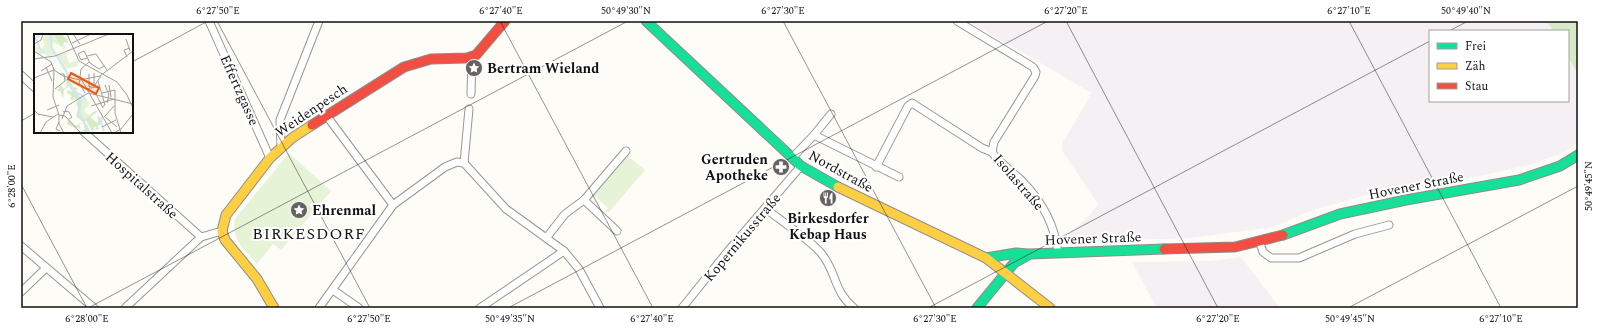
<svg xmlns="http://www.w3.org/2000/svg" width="1599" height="329" font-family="Spectral,serif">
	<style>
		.industrial { fill: #f5f0f3 }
		.green { fill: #e7f3d7 }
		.forest { fill: #d8eac5 }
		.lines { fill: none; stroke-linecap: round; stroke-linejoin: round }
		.street-casing { stroke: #979795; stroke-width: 9 }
		.fast-casing { stroke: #8e8d8b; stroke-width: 11 }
		.slow-casing { stroke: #8e8d8b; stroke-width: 11 }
		.jam-casing { stroke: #8e8d8b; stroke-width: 11 }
		.street { stroke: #fffffe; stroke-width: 7 }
		.fast { stroke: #16e098; stroke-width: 9 }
		.slow { stroke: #ffcf43; stroke-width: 9 }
		.jam { stroke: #f24e42; stroke-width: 9 }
		.ticks { fill: none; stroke: #111; stroke-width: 1; stroke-opacity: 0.45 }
		.labels { text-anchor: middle; stroke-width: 4; stroke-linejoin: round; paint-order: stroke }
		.poi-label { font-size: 14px; font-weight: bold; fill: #111; stroke: #fff; text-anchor: start }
		.street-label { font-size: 14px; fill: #111; stroke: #fff }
		.quarter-label { font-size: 16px; letter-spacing: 1px; fill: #111; stroke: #fff }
		.inset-river { fill: none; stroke: #cde8f7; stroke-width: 2 }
		.inset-road { fill: none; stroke: #9f9e9b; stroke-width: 1 }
		.view { fill: #e8590c; fill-opacity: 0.15; stroke: #e8590c; stroke-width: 2 }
		.inset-edge { fill: none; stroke: #111; stroke-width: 2 }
		.neatline { fill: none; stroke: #111; stroke-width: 1.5 }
		.ticks-label { font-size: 10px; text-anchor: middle; fill: #111 }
	</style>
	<rect width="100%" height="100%" fill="#fdfcf7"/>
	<g class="industrial">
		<polygon points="968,21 1547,21 1553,31 1430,31 1430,101 1568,101 1568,57 1578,74 1578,142 1566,151 1533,164 1485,175 1362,196 1310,211 1273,227 1190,238 1071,242 1071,232 1090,215 1098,204 1062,150 1063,142 1092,93"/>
		<polygon points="1241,257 1280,308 1157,308 1132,262 1211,261"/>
	</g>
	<g class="green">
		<path d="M289,153L331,191L281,250L273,244L257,264C244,249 231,240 235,219Z"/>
		<polygon points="625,154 645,170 609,212 604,213 608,208 595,196 590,200 588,198"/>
	</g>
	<polygon class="forest" points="1547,21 1578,21 1578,74 1568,57 1568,31 1553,31"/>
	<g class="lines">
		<g class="street-casing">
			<g id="street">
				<polyline points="209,21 270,158"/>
				<path d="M957,21L1033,67L1036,72L1035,76L994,142L992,152C999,163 1012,171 1021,180C1041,200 1055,225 1058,253"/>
				<polyline points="21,75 35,88"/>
				<polyline points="471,94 472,57"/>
				<polyline points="326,115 393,205"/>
				<polyline points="84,132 201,237"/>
				<polyline points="814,135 899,177"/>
				<polyline points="281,146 280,120 319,21"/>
				<polyline points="792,158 814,135 831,114"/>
				<polyline points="464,163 506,209 564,251 579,269 600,308"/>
				<polyline points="464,163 469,109"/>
				<polyline points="876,167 908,106 912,103 982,148 992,152"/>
				<polyline points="584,200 617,231"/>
				<path d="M765,208C781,221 809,239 821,253C837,272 833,291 854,308"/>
				<polyline points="547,237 565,214 584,200 626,151"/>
				<polyline points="1260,243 1263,252 1271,258 1299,258 1355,234 1389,225"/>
				<polyline points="21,246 94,308"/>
				<polyline points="333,290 359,308"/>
				<polyline points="21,292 46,268"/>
				<polyline points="125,308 201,237 222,231"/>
				<polyline points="319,308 393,205 445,167 457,162 464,163"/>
				<polyline points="480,308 564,251"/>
				<polyline points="682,308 728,251 801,166"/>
			</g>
		</g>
		<g class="fast-casing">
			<g id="fast">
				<polyline points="646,21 801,166 838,187"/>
				<polyline points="1283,235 1340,214 1406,200 1519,180 1560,166 1578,155"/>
				<polyline points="986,258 1016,253 1028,254"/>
				<polyline points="977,308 1014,263 1030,254 1164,249"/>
			</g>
		</g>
		<g class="slow-casing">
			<g id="slow">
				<polyline points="838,187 986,258 1050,308"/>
				<polyline points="274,308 257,279 225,240 222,231 226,215 270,158 292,138 312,125"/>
			</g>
		</g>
		<g class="jam-casing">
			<g id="jam">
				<polyline points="312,125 404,67 431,59 467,58 476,55 505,21"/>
				<polyline points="1164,249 1235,247 1283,235"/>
			</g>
		</g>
		<use href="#street" class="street"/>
		<use href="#fast" class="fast"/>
		<use href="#slow" class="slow"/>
		<use href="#jam" class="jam"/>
	</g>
	<path class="ticks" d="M217,21L370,308M500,21L653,308M783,21L936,308M1066,21L1218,308M1349,21L1501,308M1449,31L1468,21M132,62L208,21M21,121L35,113M21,184L87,308M88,308L628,21M508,308L1048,21M928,308L1430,41M1348,308L1578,186"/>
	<defs>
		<g id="sight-disc" transform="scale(0.9)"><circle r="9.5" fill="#646362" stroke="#fff"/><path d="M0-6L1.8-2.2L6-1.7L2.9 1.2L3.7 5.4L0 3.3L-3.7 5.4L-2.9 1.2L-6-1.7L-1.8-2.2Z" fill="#fff"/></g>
		<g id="pharmacy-disc" transform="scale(0.9)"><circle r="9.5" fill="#646362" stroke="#fff"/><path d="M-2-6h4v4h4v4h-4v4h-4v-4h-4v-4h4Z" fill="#fff"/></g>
		<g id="restaurant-disc" transform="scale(0.9)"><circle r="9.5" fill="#646362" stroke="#fff"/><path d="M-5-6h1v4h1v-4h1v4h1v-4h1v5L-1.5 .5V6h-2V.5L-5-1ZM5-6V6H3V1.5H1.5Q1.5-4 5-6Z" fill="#fff"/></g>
	</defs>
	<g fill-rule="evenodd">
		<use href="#sight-disc" x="474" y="68"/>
		<use href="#pharmacy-disc" x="781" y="167"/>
		<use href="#restaurant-disc" x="828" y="198"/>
		<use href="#sight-disc" x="299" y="210"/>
	</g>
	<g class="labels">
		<g class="poi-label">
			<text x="487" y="73">Bertram Wieland</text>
			<text x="768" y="164" text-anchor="end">Gertruden<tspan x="768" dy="16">Apotheke</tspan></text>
			<text x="312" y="215">Ehrenmal</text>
			<text x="828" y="223" text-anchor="middle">Birkesdorfer<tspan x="828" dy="16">Kebap Haus</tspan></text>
		</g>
		<g class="street-label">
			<text transform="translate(240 90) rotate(66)" y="5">Effertzgasse</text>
			<text transform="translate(311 110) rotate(-34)" y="5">Weidenpesch</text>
			<text transform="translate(841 171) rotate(29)" y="5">Nordstraße</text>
			<text transform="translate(1019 182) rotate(49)" y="5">Isolastraße</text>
			<text transform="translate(142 185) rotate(42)" y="5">Hospitalstraße</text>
			<text transform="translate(1416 185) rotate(-11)" y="5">Hovener Straße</text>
			<text transform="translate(742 237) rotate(-50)" y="5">Kopernikusstraße</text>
			<text transform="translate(1093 238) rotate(-2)" y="5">Hovener Straße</text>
		</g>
		<g class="quarter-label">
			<text x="309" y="239">BIRKESDORF</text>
		</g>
	</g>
	<g transform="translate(34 34)">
		<rect width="99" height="99" fill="#fdfcf7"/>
		<path d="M10,0H28L34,6V9L30,8L31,15L28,16L29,13L20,9L18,12L23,19L13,23L10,18L4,23L0,11L2,13L6,11L5,14L7,15L11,11L8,5L11,2L15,8ZM32,19L35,29L44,26V32L32,35L34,38V43L23,21ZM49,61L56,70L50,76L55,82L51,86L46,79L45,63Z" fill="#e7f3d7"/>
		<path d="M20,0H28L34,9L30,8L27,13ZM31,43L35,44L39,53L43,54L44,56L41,55L43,58L49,61L41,58L47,66L46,81L50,87L47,80L50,85L51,86L59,78L66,76L56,83L63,89L69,80L68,90L63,92L65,95L62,96V93H60L59,99L52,86L50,88L55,99L46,98L51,95L49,88L45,91L47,95L43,93L39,99L41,94L33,90L34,85L41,92L49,88L42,82L44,75L43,70L41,71L44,67L40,63V66L36,65L38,62L33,59L34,56L38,58L35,52L30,56L29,64L26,57L21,56L25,55L26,50L30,55L33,52Z" fill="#d8eac5"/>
		<path class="inset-river" d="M6,0L2,4L6,15L11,19M17,0V13L33,39L37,54L47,66L45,78L56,99M42,59L48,61L52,66M64,82L70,97"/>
		<path class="inset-road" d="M33,0L45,27L83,48L93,61L99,74M39,0L46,10M92,5L96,17M38,9L57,0M0,10L7,6L9,0M0,17L17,28L20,36M53,22L62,20L73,36M93,23L90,16L96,14M53,24L47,26L44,20L50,17L56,29L65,35L70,32M0,25L21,22L75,0M55,28L47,35L46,43L78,99M12,33L18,47M20,36L29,42L46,46L66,42L99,17M20,36L19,63L25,81L31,82L47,99M7,37L18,30M55,40V53M0,44L20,36M46,46L45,49L51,59M64,47L71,71L68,73M71,51L75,61L73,69M75,51L77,63M60,52L67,42M55,53L60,51V39M21,55L31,47L30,40H26M52,55L66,52M54,59L99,70M68,59L81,56V79L87,99M63,62L69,74M57,72L80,65M0,76L4,80L19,83M13,76L25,71M29,78L34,77L38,83L35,85M25,81V90L30,99M70,82L83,93M71,82L80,72M28,85L33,72L54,59M25,88L22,95L26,97M68,93L82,86M6,99L12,88L24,80M80,99L87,95L99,80"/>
		<path class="view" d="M37,39L65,54L62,60L34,45Z"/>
		<rect width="99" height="99" class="inset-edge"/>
	</g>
	<rect width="1599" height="329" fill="none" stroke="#ffffff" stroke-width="44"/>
	<rect x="1429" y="30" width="140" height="72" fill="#ffffff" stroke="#a0a0a0"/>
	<rect x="1437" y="43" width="20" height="6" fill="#16e098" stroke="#a0a0a0"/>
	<text x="1465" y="50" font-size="12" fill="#111111">Frei</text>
	<rect x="1437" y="63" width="20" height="6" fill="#ffcf43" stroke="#a0a0a0"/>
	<text x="1465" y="70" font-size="12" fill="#111111">Zäh</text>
	<rect x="1437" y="83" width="20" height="6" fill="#f24e42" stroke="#a0a0a0"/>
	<text x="1465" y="90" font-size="12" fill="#111111">Stau</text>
	<rect x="22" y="22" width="1555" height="285" class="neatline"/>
	<g class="ticks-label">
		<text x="218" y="14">6°27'50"E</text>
		<text x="501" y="14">6°27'40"E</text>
		<text x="626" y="14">50°49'30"N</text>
		<text x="783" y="14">6°27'30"E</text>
		<text x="1066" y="14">6°27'20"E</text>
		<text x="1349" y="14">6°27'10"E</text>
		<text x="1466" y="14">50°49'40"N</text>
		<text transform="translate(11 186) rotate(-90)" y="4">6°28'00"E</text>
		<text transform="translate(1588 186) rotate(-90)" y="4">50°49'45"N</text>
		<text x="87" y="322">6°28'00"E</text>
		<text x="369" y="322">6°27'50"E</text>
		<text x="510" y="322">50°49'35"N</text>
		<text x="652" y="322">6°27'40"E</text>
		<text x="935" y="322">6°27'30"E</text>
		<text x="1218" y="322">6°27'20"E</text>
		<text x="1350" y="322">50°49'45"N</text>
		<text x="1501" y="322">6°27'10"E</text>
	</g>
</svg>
